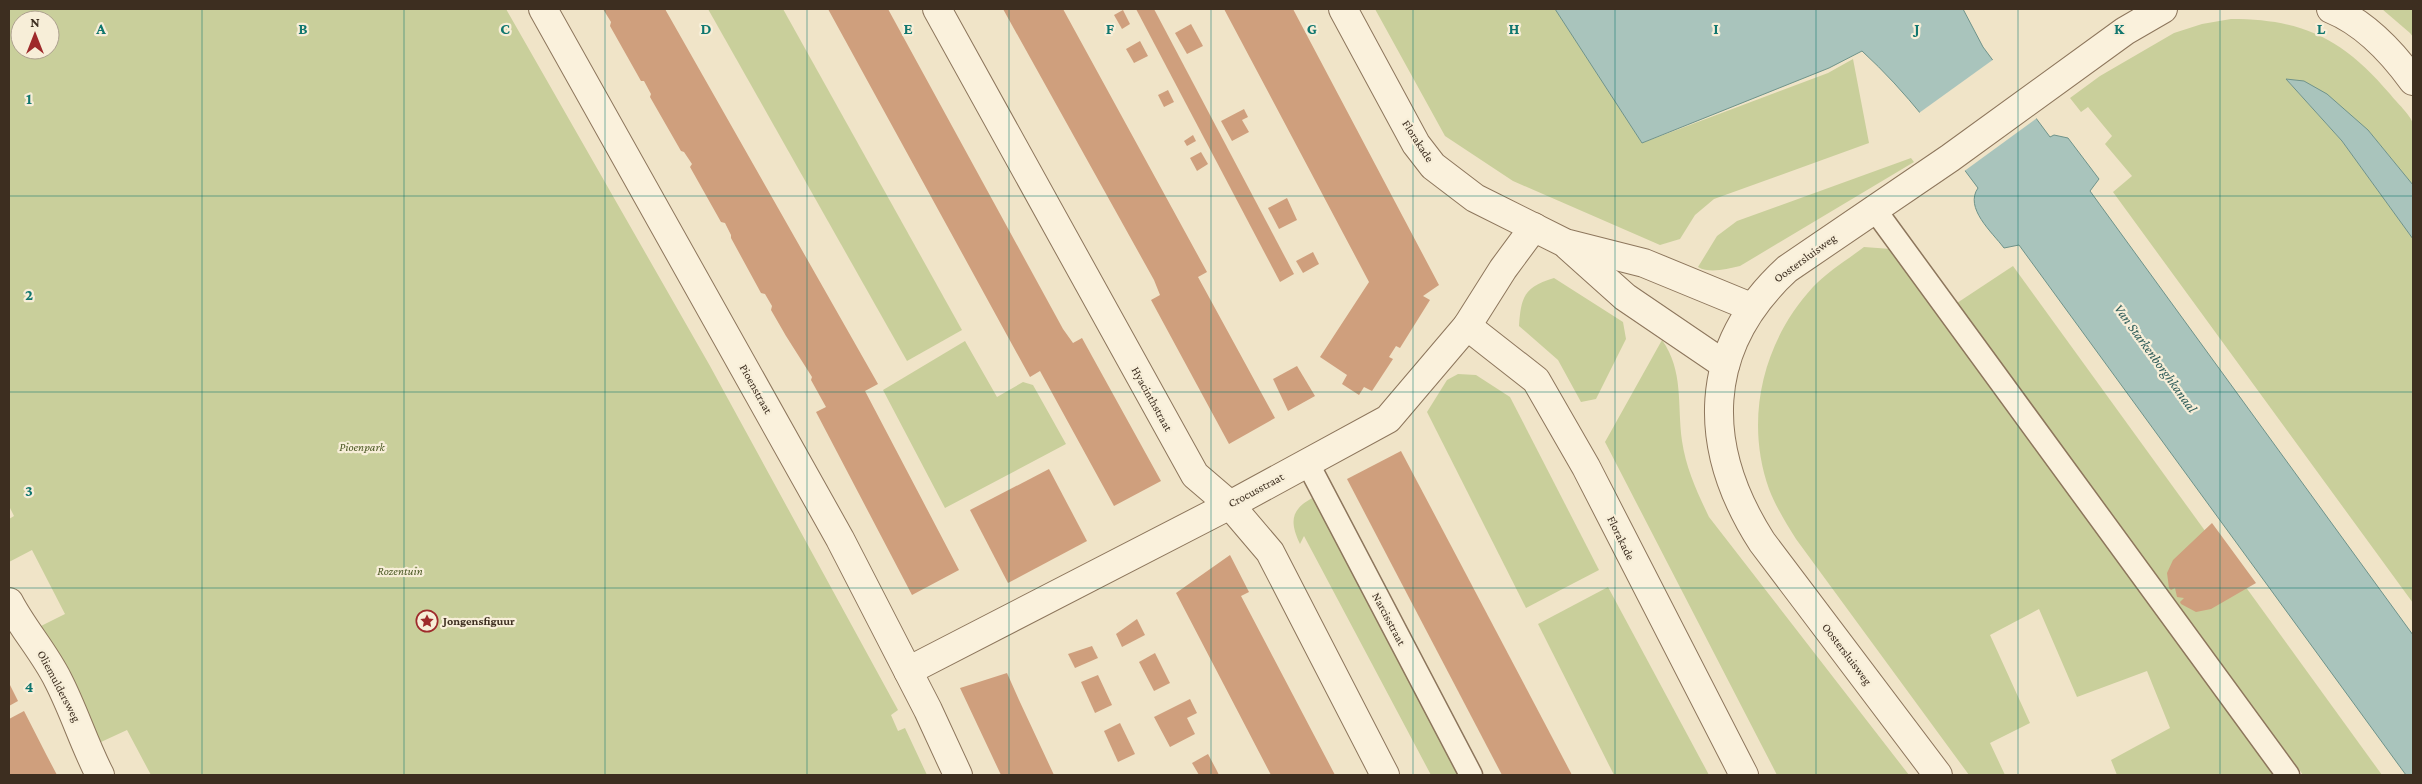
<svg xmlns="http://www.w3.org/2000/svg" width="2422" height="784" font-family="'Crimson Pro',serif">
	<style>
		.green { fill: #c9cf9b; fill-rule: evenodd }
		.water { fill: #a9c4bc; stroke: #6f938a }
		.pier { fill: #f0e4c8 }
		.building { fill: #cf9f7d }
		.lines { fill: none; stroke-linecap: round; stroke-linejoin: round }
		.service-casing { stroke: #8d765c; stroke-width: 25 }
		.minor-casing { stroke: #8d765c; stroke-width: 30 }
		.tertiary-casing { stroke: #8d765c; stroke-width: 30 }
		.service { stroke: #faf1dc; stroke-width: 22 }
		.minor { stroke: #faf1dc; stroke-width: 28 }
		.tertiary { stroke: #faf1dc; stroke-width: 28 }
		.grid { fill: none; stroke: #0f766e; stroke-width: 1; stroke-opacity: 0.55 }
		.labels { text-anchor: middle; stroke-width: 4.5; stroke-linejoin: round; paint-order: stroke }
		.street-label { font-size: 12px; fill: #3d2e20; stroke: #f7eed8 }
		.park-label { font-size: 12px; font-style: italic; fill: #4d5a26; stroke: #f7eed8 }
		.poi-label { font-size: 12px; font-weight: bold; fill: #3d2e20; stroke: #f7eed8; text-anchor: start }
		.water-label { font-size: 14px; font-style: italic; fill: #2f5d5a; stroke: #f7eed8 }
		.grid-label { font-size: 16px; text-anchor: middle; font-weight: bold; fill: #0f766e; stroke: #f7eed8; stroke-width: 4.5; stroke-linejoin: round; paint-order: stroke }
	</style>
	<rect width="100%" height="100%" fill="#f0e4c8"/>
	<g class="green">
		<path d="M9,9H506L710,366L898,710L891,715L898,731L905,728L927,775H151L127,730L101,742L41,626L65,614L32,550L9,562V519L14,516L9,506ZM20,20H50V50H20Z"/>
		<polygon points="708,9 783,9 962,330 907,361"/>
		<polygon points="1375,9 1555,9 1642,143 1828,73 1853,59 1869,143 1714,199 1695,215 1680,239 1660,245 1513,181 1445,136"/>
		<polygon points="2382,9 2413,9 2413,37 2410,33"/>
		<path d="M2231,19C2304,19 2343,39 2390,94C2396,102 2411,115 2413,124C2417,143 2413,166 2413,185L2368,130L2286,79L2342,141L2413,239V603L2113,192L2132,176L2105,144L2112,136L2088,107L2081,112L2070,98L2100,76L2174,33L2202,24Z"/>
		<path d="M1911,158L1914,162L1740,266C1726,269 1710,274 1698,267L1717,236L1737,221Z"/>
		<path d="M1864,247L1891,249L2276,775H2117L2111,760L2170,728L2147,671L2077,697L2039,609L1990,635L2030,723L1990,743L2005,775H1969L1796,539C1786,523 1776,507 1769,489C1744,419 1763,341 1813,287C1827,272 1847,260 1864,247Z"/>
		<polygon points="2013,266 2382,775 2303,775 1957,303"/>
		<path d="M1554,278L1623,322L1626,339L1596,399L1581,402L1558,360L1519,326C1521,297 1524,287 1554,278Z"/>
		<path d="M1662,340C1684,371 1677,405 1682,441C1686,468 1697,492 1709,517L1909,775H1777L1605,442Z"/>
		<polygon points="965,341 997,397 1023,382 1033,385 1066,444 945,508 883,390"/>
		<polygon points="1458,374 1476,375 1510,397 1599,570 1526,608 1427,412 1447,380"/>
		<path d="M1314,497L1460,775H1431L1304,536L1300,544C1289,521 1291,509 1314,497Z"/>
		<polygon points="1608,587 1709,775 1614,775 1538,624"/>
	</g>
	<g class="water">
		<path d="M1555,9H1963L1983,47L2050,137L2054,135L2068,138L2099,179L2090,191L2413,635V775H2406L2019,245L2004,248C1992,232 1964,208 1978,188C1942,140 1907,92 1862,51L1829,68L1642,143Z"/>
		<polygon points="2286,79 2304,81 2327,94 2368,130 2413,185 2413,239 2342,141"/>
	</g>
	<polygon class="pier" points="1994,59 2037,118 1963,172 1919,113"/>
	<g class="building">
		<polygon points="603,9 665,9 878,384 865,391 959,570 912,595 816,412 826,407 811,380 812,377 786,336 771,310 772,306 765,294 761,293 731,238 731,235 725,223 721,222 690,167 692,164 684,152 681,151 650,97 651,94 644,81 641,81 610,26 611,22"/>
		<polygon points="828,9 888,9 1063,329 1073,343 1082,338 1161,481 1114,506 1040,371 1030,377"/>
		<polygon points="1003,9 1063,9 1207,272 1198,277 1275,418 1229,444 1151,300 1160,295 1154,280"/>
		<polygon points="1136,9 1154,9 1294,274 1280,282"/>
		<polygon points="1224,9 1293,9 1439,285 1423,296 1430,300 1400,348 1396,346 1389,357 1393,359 1372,391 1364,387 1359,395 1342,384 1347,375 1320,357 1369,282"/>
		<polygon points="1123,10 1130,24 1122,29 1114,15"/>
		<polygon points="1191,24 1203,46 1187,54 1175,33"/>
		<polygon points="1140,41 1148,56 1134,63 1126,49"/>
		<polygon points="1168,90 1174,102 1164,107 1158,95"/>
		<polygon points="1244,109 1248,117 1242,120 1249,132 1232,141 1221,121"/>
		<polygon points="1193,135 1196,141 1187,146 1184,141"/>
		<polygon points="1201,152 1208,164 1197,171 1190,158"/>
		<polygon points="1287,198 1297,220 1279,229 1268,208"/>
		<polygon points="1313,252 1319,264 1303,273 1296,261"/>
		<polygon points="1297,366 1315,396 1288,411 1273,379"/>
		<polygon points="1401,451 1448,540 1572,775 1502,775 1394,569 1347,479"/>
		<polygon points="1049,469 1087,541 1008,583 970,510"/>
		<polygon points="2212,523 2256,583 2211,609 2196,612 2181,604 2180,602 2184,598 2177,597 2175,588 2171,590 2169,588 2167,573 2173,560"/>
		<polygon points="1230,555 1249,592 1241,596 1335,775 1271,775 1176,593"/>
		<polygon points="1137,619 1145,635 1122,647 1116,634"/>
		<polygon points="1092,646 1098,658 1075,668 1068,654"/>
		<polygon points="1155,653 1170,683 1154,691 1139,662"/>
		<polygon points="1007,673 1019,700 1054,775 1001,775 960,688"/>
		<polygon points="1098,675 1112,705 1095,713 1081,682"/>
		<polygon points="9,683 18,701 9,706"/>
		<polygon points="1190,699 1197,713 1187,718 1195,734 1170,747 1154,717"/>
		<polygon points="24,711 47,756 57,775 9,775 9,719"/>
		<polygon points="1120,723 1135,754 1118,762 1104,731"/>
		<polygon points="1208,754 1216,769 1219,775 1199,775 1192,763"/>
	</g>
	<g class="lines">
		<g class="service-casing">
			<g id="service">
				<polyline points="1875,210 2288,775"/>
				<polyline points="1307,462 1471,775"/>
			</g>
		</g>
		<g class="minor-casing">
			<g id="minor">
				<polyline points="543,9 840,539 928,710 958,775"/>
				<polyline points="937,9 1195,475 1230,505 1270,552 1385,775"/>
				<polyline points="1343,9 1416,144 1433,166 1475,198 1565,243 1644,263 1751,307"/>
				<polyline points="1568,246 1625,297 1725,365"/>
				<polyline points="1467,326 1536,380 1586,467 1744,775"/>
				<path d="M9,602C23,629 44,652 58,680C74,711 84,744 100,775"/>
				<polyline points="908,671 1230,505 1388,419 1467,326 1503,269 1534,227"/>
			</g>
		</g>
		<g class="tertiary-casing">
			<g id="tertiary">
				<path d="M2331,9C2365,23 2392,52 2413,81"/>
				<path d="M1938,775L1762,542C1701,447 1701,348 1787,269L1950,158L2125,31L2163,9"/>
			</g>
		</g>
		<use href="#service" class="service"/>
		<use href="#minor" class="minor"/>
		<use href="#tertiary" class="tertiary"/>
	</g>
	<path class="grid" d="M202,9V775M404,9V775M605,9V775M807,9V775M1009,9V775M1211,9V775M1413,9V775M1615,9V775M1816,9V775M2018,9V775M2220,9V775M9,196H2413M9,392H2413M9,588H2413"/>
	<defs>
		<g id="sight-ring" transform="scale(1.125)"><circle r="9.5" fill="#f7eed8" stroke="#9e2a2b" stroke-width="1.5"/><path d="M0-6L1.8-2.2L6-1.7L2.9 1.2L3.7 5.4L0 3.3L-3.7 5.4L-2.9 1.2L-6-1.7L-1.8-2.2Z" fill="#9e2a2b"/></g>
	</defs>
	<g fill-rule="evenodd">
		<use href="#sight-ring" x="427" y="621"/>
	</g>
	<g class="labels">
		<g class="street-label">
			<text transform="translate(1418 141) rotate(57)" y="4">Florakade</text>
			<text transform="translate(1805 258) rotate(-36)" y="4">Oostersluisweg</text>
			<text transform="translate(756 389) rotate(61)" y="4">Pioenstraat</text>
			<text transform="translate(1152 399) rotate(61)" y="4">Hyacinthstraat</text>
			<text transform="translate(1256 490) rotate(-28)" y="4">Crocusstraat</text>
			<text transform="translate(1621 538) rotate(64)" y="4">Florakade</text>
			<text transform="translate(1389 619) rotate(62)" y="4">Narcisstraat</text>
			<text transform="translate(1847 654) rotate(53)" y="4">Oostersluisweg</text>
			<text transform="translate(59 686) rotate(62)" y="4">Oliemuldersweg</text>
		</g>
		<g class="park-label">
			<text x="362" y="451">Pioenpark</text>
			<text x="400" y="575">Rozentuin</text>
		</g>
		<g class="poi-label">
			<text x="443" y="625">Jongensfiguur</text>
		</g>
		<g class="water-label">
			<text transform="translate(2156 358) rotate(54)" y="5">Van Starkenborghkanaal</text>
		</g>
	</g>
	<g class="grid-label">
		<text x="101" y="34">A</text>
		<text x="303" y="34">B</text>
		<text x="505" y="34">C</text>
		<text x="706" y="34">D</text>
		<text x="908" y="34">E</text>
		<text x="1110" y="34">F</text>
		<text x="1312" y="34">G</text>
		<text x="1514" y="34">H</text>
		<text x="1716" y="34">I</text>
		<text x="1917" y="34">J</text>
		<text x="2119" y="34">K</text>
		<text x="2321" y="34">L</text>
		<text x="29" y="104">1</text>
		<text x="29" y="300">2</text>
		<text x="29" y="496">3</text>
		<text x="29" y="692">4</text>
	</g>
	<rect width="2422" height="784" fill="none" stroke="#3d2e20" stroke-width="20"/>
	<g transform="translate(35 35)"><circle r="24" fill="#f7eed8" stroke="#ada18e"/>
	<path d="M0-4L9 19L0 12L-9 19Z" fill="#9e2a2b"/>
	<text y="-8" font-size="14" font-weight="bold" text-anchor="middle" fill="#3d2e20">N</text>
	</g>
</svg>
